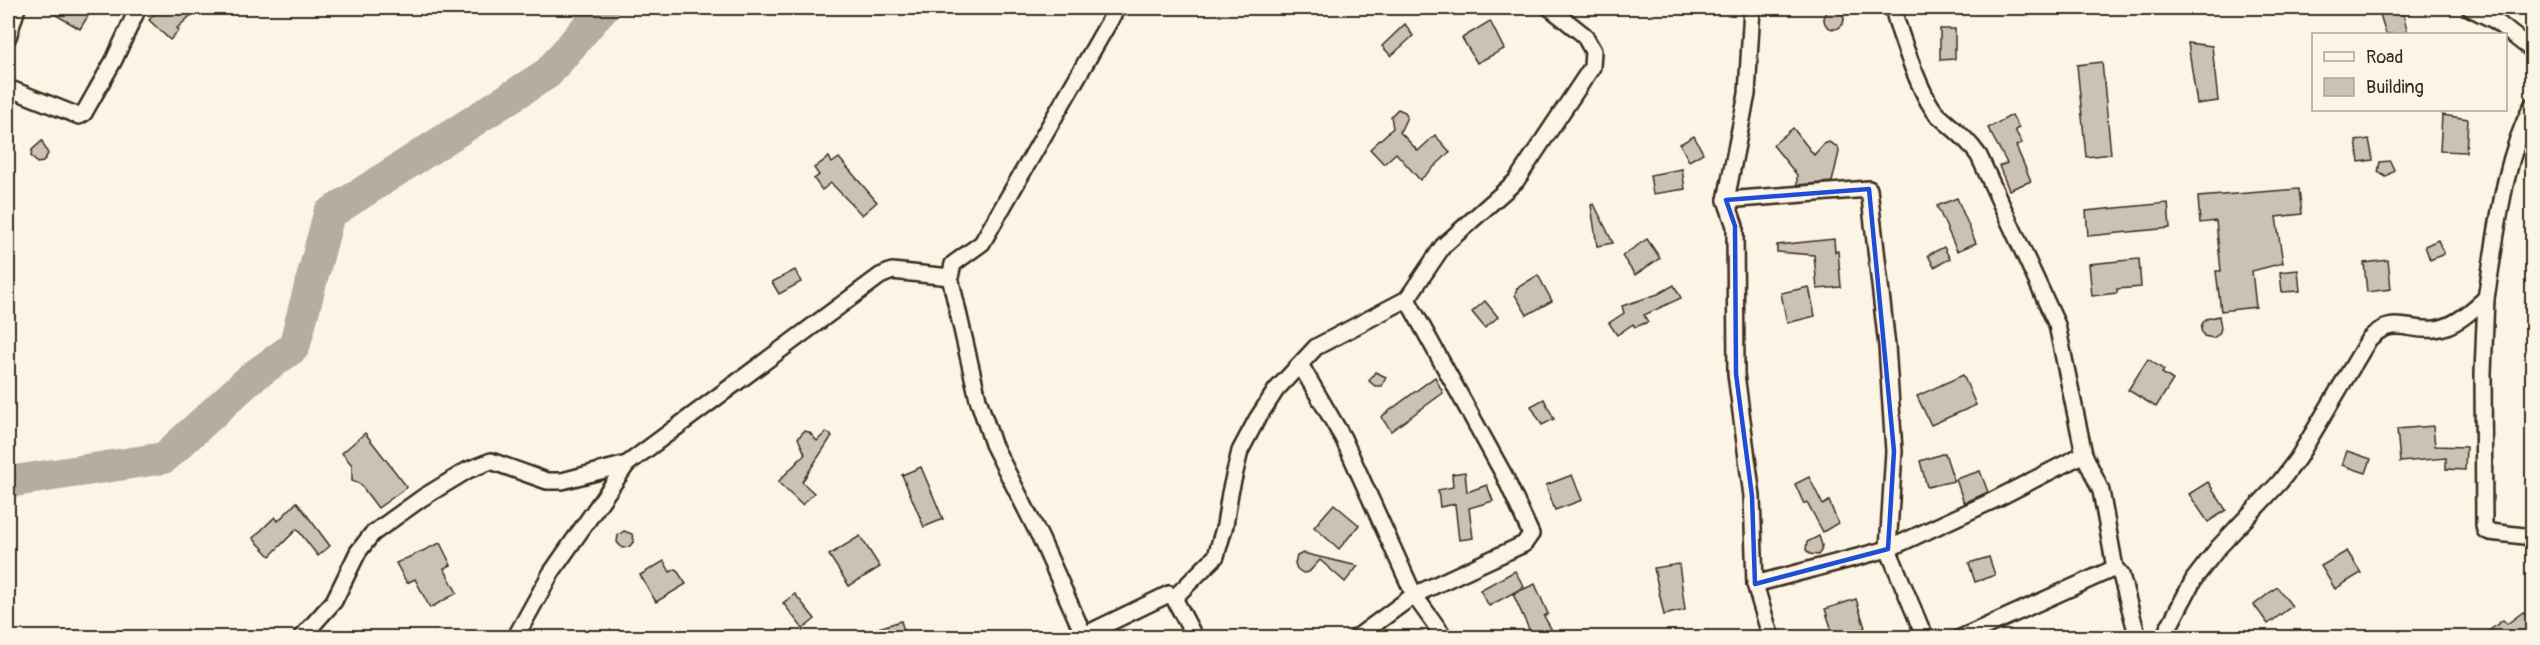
<svg xmlns="http://www.w3.org/2000/svg" width="2540" height="645" font-family="Pangolin,sans-serif">
	<style>
		.lines { fill: none; stroke-linecap: round; stroke-linejoin: round }
		.river { stroke: #b7ad9e; stroke-width: 32 }
		.building { fill: #ccc2b3; stroke: #3b2a1e; stroke-width: 1.5 }
		.street-casing { stroke: #3b2a1e; stroke-width: 20 }
		.street { stroke: #fcf5e5; stroke-width: 15 }
		.marked { fill: none; stroke: #1d4ed8; stroke-width: 4.5; stroke-linejoin: round }
	</style>
	<rect width="100%" height="100%" fill="#fcf5e5"/>
	<filter id="ink" filterUnits="userSpaceOnUse"><feTurbulence type="fractalNoise" baseFrequency=".0167" numOctaves="2"/><feDisplacementMap in="SourceGraphic" scale="12" xChannelSelector="R" yChannelSelector="G"/><feConvolveMatrix kernelMatrix="1 2 1 2 8 2 1 2 1" color-interpolation-filters="sRGB"/></filter>
	<g filter="url(#ink)">
		<g class="lines">
			<polyline class="river" points="8,482 164,458 251,378 294,347 329,214 548,73 603,8"/>
		</g>
		<g class="building">
			<polygon points="44,8 93,8 80,29"/>
			<polygon points="160,8 199,8 177,28 179,30 170,40 149,20"/>
			<polygon points="2402,9 2408,34 2386,34 2380,14"/>
			<circle cx="1834" cy="19" r="10"/>
			<polygon points="1490,21 1504,49 1477,63 1462,38"/>
			<polygon points="1405,24 1413,36 1391,56 1382,46"/>
			<polygon points="1940,29 1955,29 1955,59 1940,60"/>
			<polygon points="2188,43 2212,46 2218,101 2197,104"/>
			<polygon points="2102,62 2111,154 2086,157 2077,65"/>
			<polygon points="1398,109 1405,112 1407,117 1400,132 1418,151 1435,135 1450,152 1420,180 1396,153 1384,164 1370,149 1393,128 1391,116"/>
			<polygon points="2012,115 2019,128 2015,130 2022,143 2016,146 2031,181 2009,190 1999,166 2007,163 1988,128"/>
			<polygon points="2442,115 2468,119 2466,152 2440,151"/>
			<polygon points="1793,128 1814,155 1824,144 1829,142 1838,147 1839,152 1832,182 1797,185 1797,175 1773,145"/>
			<polygon points="1694,136 1703,153 1689,161 1680,144"/>
			<polygon points="2369,139 2373,160 2359,162 2356,141"/>
			<polygon points="42,141 48,154 43,162 37,163 31,156 32,150"/>
			<polygon points="829,157 832,163 839,158 877,202 862,215 831,183 822,190 814,179 819,175 814,168"/>
			<polygon points="2390,161 2394,170 2386,177 2378,172 2380,162"/>
			<polygon points="1682,169 1685,189 1653,194 1650,175"/>
			<polygon points="2299,189 2302,214 2276,217 2283,263 2252,271 2256,307 2221,311 2216,271 2221,271 2216,221 2200,223 2198,197"/>
			<polygon points="1957,198 1976,243 1957,251 1937,206"/>
			<polygon points="2168,203 2170,228 2088,236 2086,211"/>
			<polygon points="1594,204 1613,243 1597,246 1591,205"/>
			<polygon points="1647,239 1660,258 1635,275 1622,256"/>
			<polygon points="1834,239 1835,252 1838,251 1841,287 1817,289 1814,255 1777,252 1777,245"/>
			<polygon points="2438,240 2444,254 2430,260 2425,246"/>
			<polygon points="1944,247 1950,259 1934,267 1928,255"/>
			<polygon points="2139,259 2141,287 2117,289 2117,293 2092,296 2089,264"/>
			<polygon points="2388,260 2391,289 2367,292 2364,263"/>
			<polygon points="795,270 801,282 779,294 772,282"/>
			<polygon points="2298,270 2300,291 2282,292 2280,272"/>
			<polygon points="1538,275 1552,301 1527,315 1515,295 1517,288"/>
			<polygon points="1674,285 1681,298 1644,315 1648,322 1635,327 1633,324 1617,335 1609,323 1624,313 1622,306 1658,294"/>
			<polygon points="1809,287 1815,316 1787,323 1781,293"/>
			<polygon points="1485,301 1498,317 1485,328 1472,312"/>
			<polygon points="2219,316 2221,328 2219,334 2213,338 2204,336 2201,330 2202,324 2206,319"/>
			<polygon points="2148,359 2164,370 2162,373 2173,380 2156,407 2128,390"/>
			<polygon points="1375,372 1386,377 1382,386 1375,386 1369,381"/>
			<polygon points="1963,375 1976,405 1931,425 1917,396"/>
			<polygon points="1435,377 1443,393 1391,431 1381,417"/>
			<polygon points="1544,399 1554,419 1542,425 1531,406"/>
			<polygon points="2433,426 2435,446 2466,447 2465,470 2446,469 2446,458 2400,462 2397,429"/>
			<polygon points="804,431 809,432 817,441 826,432 832,436 802,482 814,493 802,505 778,482 805,454 798,438"/>
			<polygon points="365,433 407,487 378,508 360,484 352,481 352,465 342,453"/>
			<polygon points="2347,451 2371,459 2366,473 2342,465"/>
			<polygon points="1945,453 1954,481 1927,487 1920,461"/>
			<polygon points="921,467 943,519 924,527 902,475"/>
			<polygon points="1980,471 1988,492 1964,503 1956,479"/>
			<polygon points="1465,472 1467,492 1487,485 1493,501 1469,508 1473,538 1459,540 1455,504 1440,507 1438,490 1453,487 1452,474"/>
			<polygon points="1572,475 1582,500 1555,510 1546,485"/>
			<polygon points="1809,477 1823,505 1829,501 1838,523 1823,532 1807,502 1804,504 1795,484"/>
			<polygon points="2208,482 2226,510 2208,522 2189,494"/>
			<polygon points="297,502 330,546 318,556 297,529 270,556 253,538 275,517 278,521"/>
			<polygon points="1334,504 1359,525 1339,549 1314,527"/>
			<polygon points="624,531 632,534 634,541 629,547 622,548 617,542 618,535"/>
			<polygon points="860,536 880,567 849,586 829,555"/>
			<polygon points="1819,536 1822,545 1821,551 1818,555 1810,554 1806,550 1807,542"/>
			<polygon points="440,543 451,565 444,568 457,593 430,608 415,579 407,583 396,563"/>
			<polygon points="2347,551 2361,573 2335,589 2321,566"/>
			<polygon points="1303,553 1315,556 1358,566 1345,582 1320,560 1309,572 1303,573 1297,569 1295,563 1297,556"/>
			<polygon points="1989,557 1995,575 1975,582 1969,563"/>
			<polygon points="664,561 670,572 676,569 686,584 656,602 640,575"/>
			<polygon points="1679,564 1685,610 1664,615 1654,568"/>
			<polygon points="1515,571 1524,587 1489,606 1480,590"/>
			<polygon points="1535,584 1548,614 1544,616 1553,632 1542,638 1533,638 1513,594"/>
			<polygon points="2277,587 2292,606 2268,624 2254,605"/>
			<polygon points="795,594 815,619 803,629 783,603"/>
			<polygon points="1856,599 1865,628 1834,637 1825,609"/>
			<polygon points="2523,612 2532,624 2532,638 2480,638 2503,620 2507,624"/>
			<polygon points="901,621 906,638 859,638 859,634"/>
		</g>
		<g class="lines">
			<g class="street-casing">
				<g id="street">
					<polyline points="1752,8 1747,94 1726,200 1735,226 1736,374 1752,496 1755,584 1771,638"/>
					<path d="M1893,8C1899,32 1921,97 1937,114C1953,129 1966,137 1979,156L2057,325L2084,454L2101,491L2115,568L2121,575L2138,638"/>
					<polyline points="2470,8 2494,20 2532,50"/>
					<polyline points="8,37 17,8"/>
					<polyline points="8,88 79,116 84,113 114,60 138,8"/>
					<polyline points="1726,200 1869,189 1887,346 1894,451 1888,549 1925,638"/>
					<polyline points="2486,298 2483,373 2484,525 2485,530 2490,532 2532,537"/>
					<polyline points="1301,366 1343,438 1414,595 1445,638"/>
					<polyline points="1755,584 1888,549 1992,501 2084,454"/>
					<polyline points="1174,598 1195,638"/>
					<polyline points="301,638 334,601 358,552 372,534 422,498 468,470 491,461 547,481 562,481 627,464 880,276 892,271 950,277"/>
					<polyline points="515,638 551,573 627,464"/>
					<polyline points="1078,638 1169,594 1174,598 1216,556 1225,525 1230,493 1240,451 1257,419 1276,390 1316,347 1407,299 1443,246 1516,181 1592,67 1593,51 1584,35 1550,8"/>
					<polyline points="1085,638 1041,539 993,444 978,399 950,277 953,264 982,243 1117,8"/>
					<polyline points="1356,638 1414,595 1524,544 1531,534 1504,475 1407,299"/>
					<polyline points="1960,638 2115,568"/>
					<path d="M2163,638L2194,579L2218,548L2280,482L2298,458L2369,339C2393,315 2407,332 2435,329C2455,327 2471,311 2486,298C2497,234 2502,165 2532,106"/>
				</g>
			</g>
			<use href="#street" class="street"/>
		</g>
	</g>
	<path class="marked" d="M1869,189L1894,451L1888,549L1755,584L1752,496L1736,374L1735,226L1726,200Z"/>
	<rect width="2540" height="645" fill="none" stroke="#fcf5e5" stroke-width="30"/>
	<rect x="15" y="15" width="2510" height="615" fill="none" stroke="#3b2a1e" stroke-width="2" filter="url(#ink)"/>
	<rect x="2312" y="33" width="195" height="78" fill="#fcf5e5" stroke="#afa495" stroke-width="1.5"/>
	<rect x="2324" y="52" width="30" height="9" fill="#fcf5e5" stroke="#afa495" stroke-width="1.5"/>
	<text x="2366" y="63" font-size="18" fill="#3b2a1e">Road</text>
	<rect x="2324" y="78" width="30" height="18" fill="#ccc2b3" stroke="#afa495" stroke-width="1.5"/>
	<text x="2366" y="93" font-size="18" fill="#3b2a1e">Building</text>
</svg>
